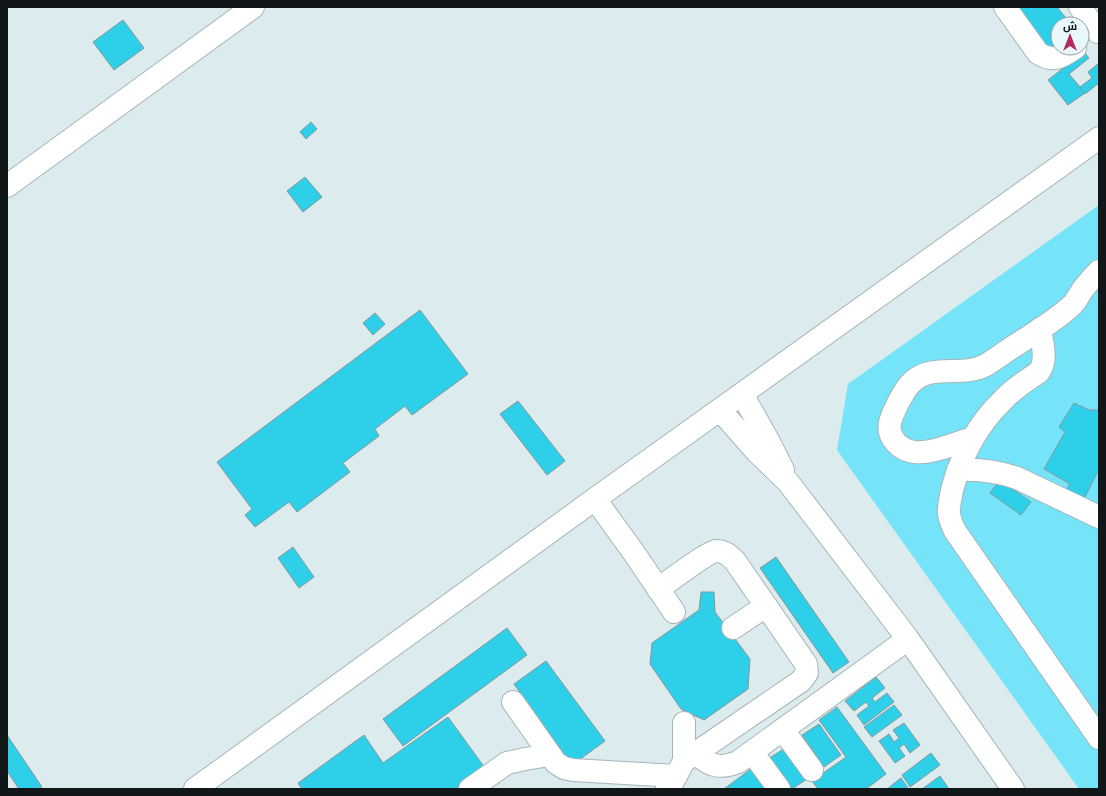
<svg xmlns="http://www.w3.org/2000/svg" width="1106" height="796" font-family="Lato,Cairo,sans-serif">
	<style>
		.green { fill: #76e4f8 }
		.building { fill: #2ecfe8; stroke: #879799 }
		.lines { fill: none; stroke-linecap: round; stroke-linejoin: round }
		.minor-casing { stroke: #a6b5b8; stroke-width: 24 }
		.minor { stroke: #fff; stroke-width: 22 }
	</style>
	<rect width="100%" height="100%" fill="#dbebee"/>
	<polygon class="green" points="1099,205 1099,789 1079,789 837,450 848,384"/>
	<g class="building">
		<polygon points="1014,7 1057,7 1071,24 1058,24 1058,42 1048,50"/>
		<polygon points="123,20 144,48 114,70 93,42"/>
		<polygon points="1084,52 1089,58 1069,74 1085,93 1068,105 1048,80"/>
		<polygon points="1099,63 1099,83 1085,94 1080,87 1092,78 1088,72"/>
		<polygon points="311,122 317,129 306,139 300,132"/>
		<polygon points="305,177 322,197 303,212 287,191"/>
		<polygon points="420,310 468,374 412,415 405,406 375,429 379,436 343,463 350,472 297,512 289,502 255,527 245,515 252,509 217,462"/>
		<polygon points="375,313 385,324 373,335 363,323"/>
		<polygon points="518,401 565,461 547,475 500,414"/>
		<polygon points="1074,403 1089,410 1099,410 1099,469 1080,507 1061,498 1070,484 1044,469 1065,432 1059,427"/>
		<polygon points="1000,480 1031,502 1021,515 990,493"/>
		<polygon points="293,547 314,577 299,588 278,558"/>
		<polygon points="776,557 849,662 833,673 760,568"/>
		<polygon points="701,592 714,592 715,612 750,659 748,689 704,720 681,709 650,664 652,643 699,610"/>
		<polygon points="507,628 527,655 403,746 383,719"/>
		<polygon points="546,661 605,741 572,765 514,684"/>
		<polygon points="876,677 885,688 872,698 875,702 887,693 894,702 864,725 857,715 869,706 866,702 854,711 845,701"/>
		<polygon points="894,705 902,715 872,737 864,727"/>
		<polygon points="837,707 886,774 866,789 818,789 812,781 846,757 819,720"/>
		<polygon points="448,717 485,768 456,789 302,789 298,783 364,735 383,763"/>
		<polygon points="904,723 920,745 910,753 904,744 899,748 905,756 895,763 879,741 889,734 894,742 899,738 893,730"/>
		<polygon points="819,724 841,755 824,767 802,735"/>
		<polygon points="7,735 42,787 38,789 19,789 7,771"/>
		<polygon points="785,748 807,779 792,789 788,789 768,759"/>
		<polygon points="931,753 940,765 910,787 902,775"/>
		<polygon points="756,765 769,789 724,789"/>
		<polygon points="940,776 949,789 922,789"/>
		<polygon points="901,778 908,788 908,789 887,789"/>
	</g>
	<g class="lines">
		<g class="minor-casing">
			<g id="minor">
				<path d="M1005,7L1038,53C1053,63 1062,57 1075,48"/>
				<polyline points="1080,7 1098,32"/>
				<polyline points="7,186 253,7"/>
				<path d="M1040,329C1042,343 1048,359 1039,372C1027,380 1013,389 1003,400C978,424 961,456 952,490C951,498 948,505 949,514C950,520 952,525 955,531L1099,738"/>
				<polyline points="742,394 769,442 783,470"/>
				<polyline points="720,410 757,452 788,482 908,639 1013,789"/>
				<path d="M973,438C955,443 933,454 914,452C900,450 887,438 890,423C891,416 895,410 898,403C902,396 905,389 911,383C933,362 961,378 986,365C996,359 1006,351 1016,345C1034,333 1055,321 1071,306C1076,302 1079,295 1083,289C1088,283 1093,277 1099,271"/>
				<path d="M958,470C979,469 997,471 1017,478L1099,517"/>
				<polyline points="595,499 634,553 674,612"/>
				<path d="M658,589C668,582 708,552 716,551C725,551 730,556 735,561L806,664L807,673L801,681L684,761L671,785L667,789"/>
				<polyline points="733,628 766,606"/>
				<polyline points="513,702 556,763 564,768 573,770 676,776"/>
				<polyline points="684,723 684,761"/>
				<polyline points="783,730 812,770"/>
				<polyline points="752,752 779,789"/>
				<path d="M696,753C710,767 720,769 738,762L908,639"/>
				<polyline points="195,789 595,499 1099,138"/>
				<polyline points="470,789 507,763 525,759 550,755"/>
			</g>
		</g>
		<use href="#minor" class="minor"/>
	</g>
	<rect width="1106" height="796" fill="none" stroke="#111718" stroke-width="16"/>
	<g transform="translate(1070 36)"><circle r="19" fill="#e8f8fc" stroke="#929ea1"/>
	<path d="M0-3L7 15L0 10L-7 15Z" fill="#b42963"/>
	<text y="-6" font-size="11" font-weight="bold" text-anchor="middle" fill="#111718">ش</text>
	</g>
</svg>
